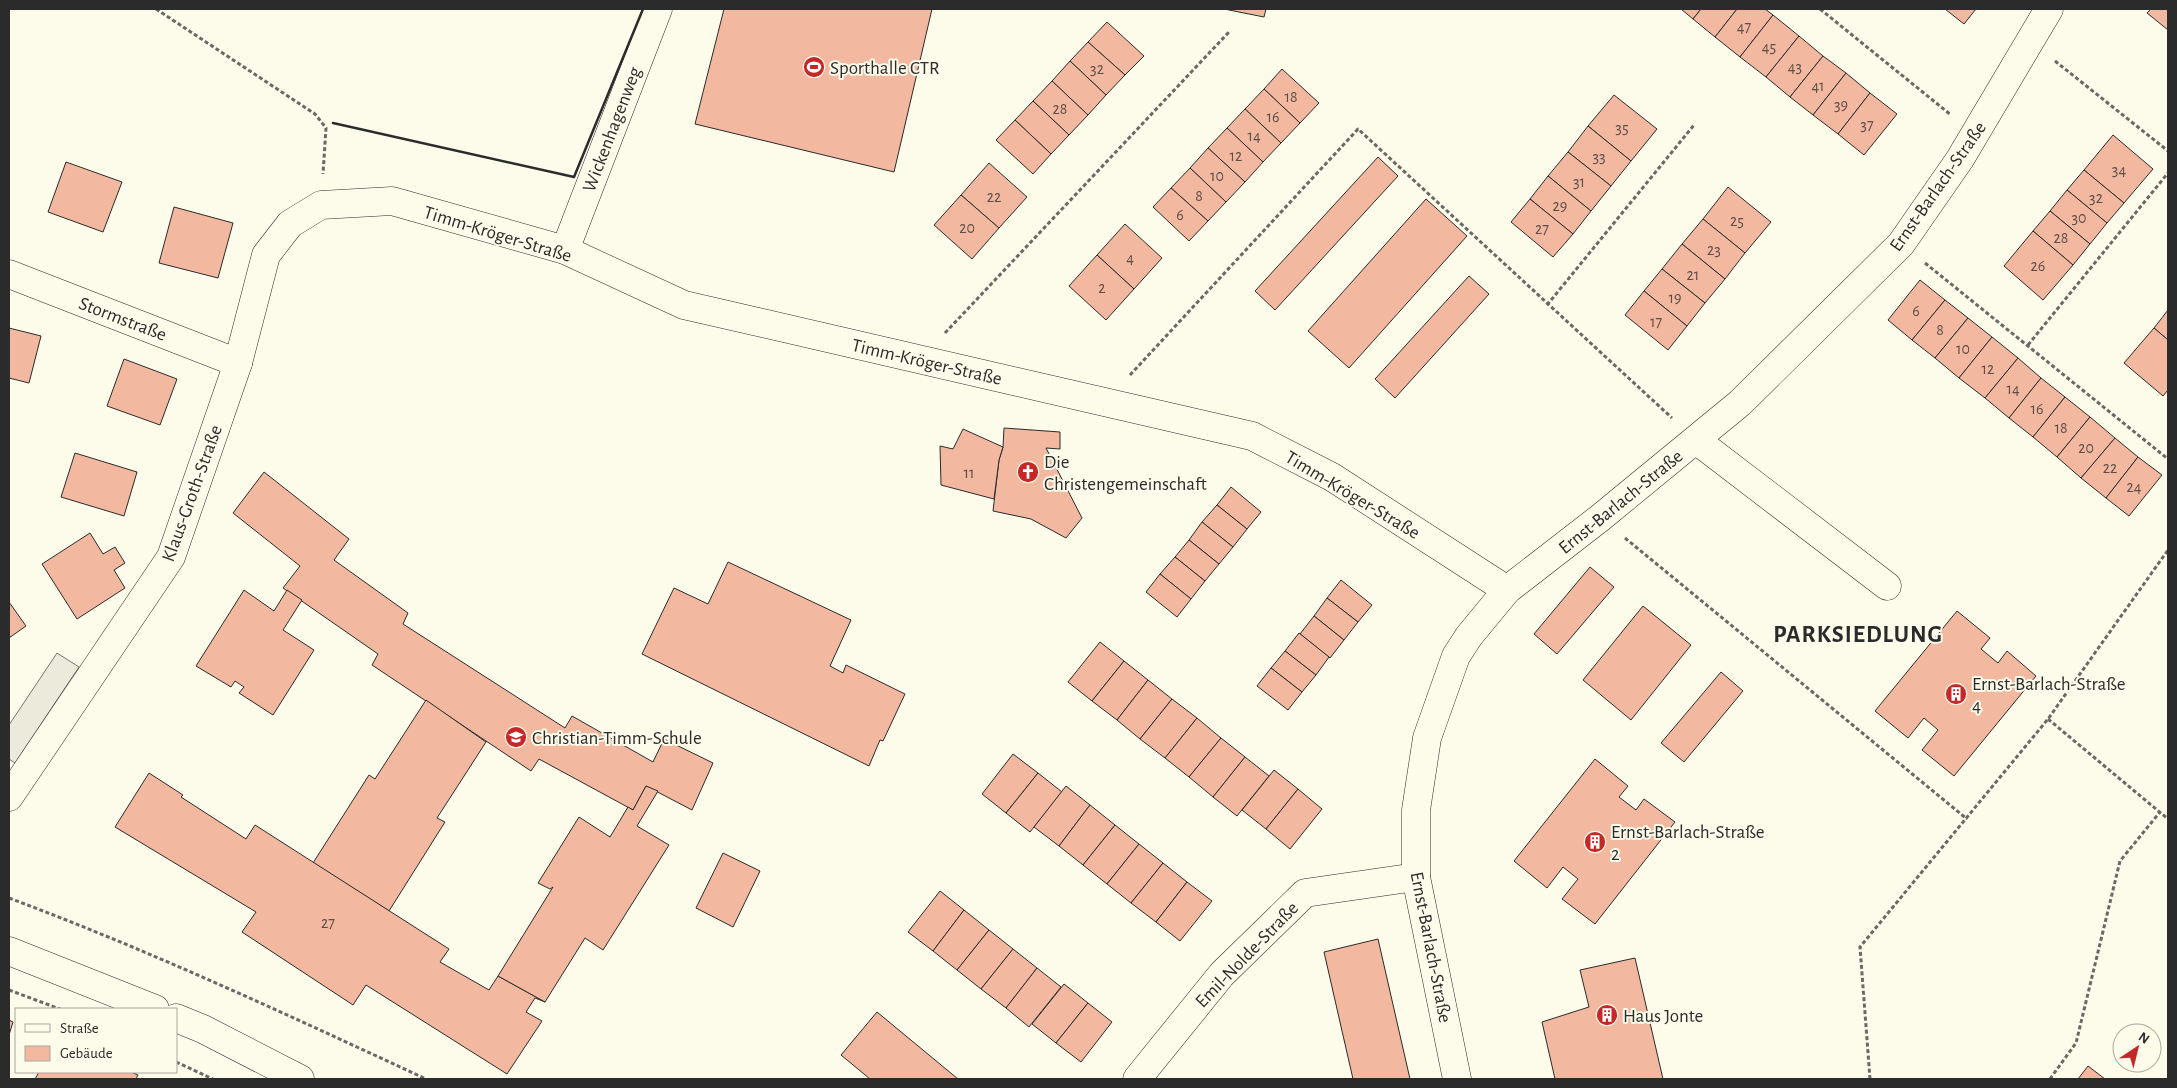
<svg xmlns="http://www.w3.org/2000/svg" width="2177" height="1088" font-family="'Alegreya Sans',sans-serif">
	<style>
		.parking { fill: #eceadb; stroke: #74746e }
		.building { fill: #f2b8a0; stroke: #2b2b2b }
		.lines { fill: none; stroke-linecap: round; stroke-linejoin: round }
		.minor-casing { stroke: #2b2b2b; stroke-width: 29 }
		.major-casing { stroke: #2b2b2b; stroke-width: 29 }
		.path { stroke: #6a6964; stroke-width: 3; stroke-dasharray: 4 2.5; stroke-linecap: butt }
		.minor { stroke: #fdfbea; stroke-width: 28 }
		.major { stroke: #fdfbea; stroke-width: 28 }
		.wall { stroke: #2b2b2b; stroke-width: 2.5 }
		.labels { text-anchor: middle; stroke-width: 4; stroke-linejoin: round; paint-order: stroke }
		.number-label { font-size: 16px; fill: #5d4e48 }
		.poi-label { font-size: 19px; fill: #2b2b2b; stroke: #fdfbea; text-anchor: start }
		.street-label { font-size: 19px; fill: #2b2b2b; stroke: #fdfbea }
		.district-label { font-size: 24px; font-weight: bold; letter-spacing: 1px; fill: #2b2b2b; stroke: #fdfbea }
	</style>
	<rect width="100%" height="100%" fill="#fdfbea"/>
	<polygon class="parking" points="57,653 79,667 15,763 9,759 9,725"/>
	<g class="building">
		<polygon points="724,9 932,9 894,172 695,124"/>
		<polygon points="1224,9 1266,9 1264,17"/>
		<polygon points="1681,9 1701,9 1693,19"/>
		<polygon points="1701,9 1737,9 1715,37 1693,19"/>
		<polygon points="1737,9 1765,9 1773,15 1740,57 1715,37"/>
		<polygon points="1945,9 1976,9 1964,24"/>
		<polygon points="2151,9 2168,9 2168,30 2147,13"/>
		<polygon points="1773,15 1799,36 1766,77 1740,57"/>
		<polygon points="1107,22 1144,56 1125,75 1088,42"/>
		<polygon points="1799,36 1823,56 1790,97 1766,77"/>
		<polygon points="1088,42 1125,75 1106,95 1070,61"/>
		<polygon points="1823,56 1846,73 1813,115 1790,97"/>
		<polygon points="1070,61 1106,95 1088,115 1052,81"/>
		<polygon points="1282,69 1319,103 1300,123 1264,89"/>
		<polygon points="1846,73 1870,93 1838,134 1813,115"/>
		<polygon points="1052,81 1088,115 1069,135 1033,101"/>
		<polygon points="1264,89 1300,123 1281,143 1245,109"/>
		<polygon points="1870,93 1897,114 1864,155 1838,134"/>
		<polygon points="1614,95 1657,129 1631,161 1588,126"/>
		<polygon points="1033,101 1069,135 1051,154 1015,120"/>
		<polygon points="1245,109 1281,143 1263,162 1227,128"/>
		<polygon points="1015,120 1051,154 1033,174 996,140"/>
		<polygon points="1588,126 1631,161 1611,186 1568,152"/>
		<polygon points="1227,128 1263,162 1245,182 1208,148"/>
		<polygon points="2113,135 2153,169 2124,203 2084,170"/>
		<polygon points="1208,148 1245,182 1226,202 1190,168"/>
		<polygon points="1568,152 1611,186 1591,211 1548,176"/>
		<polygon points="1378,157 1398,176 1275,310 1255,291"/>
		<polygon points="66,162 122,182 103,232 48,212"/>
		<polygon points="989,163 1027,197 999,228 961,195"/>
		<polygon points="1190,168 1226,202 1208,221 1171,188"/>
		<polygon points="2084,170 2124,203 2107,223 2067,190"/>
		<polygon points="1548,176 1591,211 1573,234 1530,199"/>
		<polygon points="1728,187 1771,222 1745,253 1703,219"/>
		<polygon points="1171,188 1208,221 1189,241 1153,207"/>
		<polygon points="2067,190 2107,223 2090,244 2050,211"/>
		<polygon points="961,195 999,228 972,259 934,225"/>
		<polygon points="1426,199 1467,236 1349,368 1308,331"/>
		<polygon points="1530,199 1573,234 1553,257 1511,222"/>
		<polygon points="174,207 233,223 218,278 159,263"/>
		<polygon points="2050,211 2090,244 2073,265 2033,231"/>
		<polygon points="1703,219 1745,253 1725,279 1682,244"/>
		<polygon points="1125,224 1162,258 1134,289 1097,255"/>
		<polygon points="2033,231 2073,265 2043,300 2004,266"/>
		<polygon points="1682,244 1725,279 1705,303 1662,269"/>
		<polygon points="1097,255 1134,289 1106,320 1069,286"/>
		<polygon points="1662,269 1705,303 1687,326 1644,291"/>
		<polygon points="1469,276 1489,294 1395,398 1375,379"/>
		<polygon points="1920,280 1945,300 1912,340 1888,320"/>
		<polygon points="1644,291 1687,326 1668,350 1625,315"/>
		<polygon points="1945,300 1968,318 1935,358 1912,340"/>
		<polygon points="2168,310 2168,340 2154,328"/>
		<polygon points="1968,318 1992,337 1959,378 1935,358"/>
		<polygon points="9,328 41,336 29,383 9,378"/>
		<polygon points="2154,328 2168,340 2168,390 2163,396 2124,363"/>
		<polygon points="1992,337 2018,358 1985,398 1959,378"/>
		<polygon points="2018,358 2041,378 2009,418 1985,398"/>
		<polygon points="124,359 177,379 160,425 107,406"/>
		<polygon points="2041,378 2065,397 2033,437 2009,418"/>
		<polygon points="2065,397 2090,417 2057,457 2033,437"/>
		<polygon points="2090,417 2115,438 2081,478 2057,457"/>
		<polygon points="1004,428 1060,432 1060,449 1046,448 1082,518 1066,538 1031,519 993,511 999,460 1003,447"/>
		<polygon points="963,429 1003,447 999,460 994,499 941,485 940,446 953,449"/>
		<polygon points="2115,438 2138,457 2106,498 2081,478"/>
		<polygon points="75,453 137,472 124,516 61,497"/>
		<polygon points="2138,457 2162,475 2129,516 2106,498"/>
		<polygon points="264,472 349,539 334,560 408,613 403,624 565,728 572,716 653,762 664,739 713,763 692,810 646,786 633,810 539,759 531,771 372,665 378,654 283,588 300,566 233,513"/>
		<polygon points="1231,487 1261,512 1247,529 1217,505"/>
		<polygon points="1217,505 1247,529 1233,547 1202,522"/>
		<polygon points="1202,522 1233,547 1219,564 1189,540"/>
		<polygon points="90,533 103,554 115,547 125,563 114,570 125,588 77,619 42,564"/>
		<polygon points="1189,540 1219,564 1205,581 1175,557"/>
		<polygon points="1175,557 1205,581 1191,599 1160,574"/>
		<polygon points="728,562 851,620 830,666 843,673 846,665 905,694 883,741 880,740 869,766 642,654 674,588 708,604"/>
		<polygon points="1590,567 1614,587 1557,654 1534,634"/>
		<polygon points="1160,574 1191,599 1177,617 1146,592"/>
		<polygon points="1341,580 1372,605 1358,622 1327,598"/>
		<polygon points="244,590 274,611 287,590 302,600 283,630 314,650 273,715 239,693 244,687 235,681 231,687 196,666"/>
		<polygon points="1327,598 1358,622 1344,640 1314,616"/>
		<polygon points="9,602 26,626 9,638"/>
		<polygon points="1643,606 1691,645 1631,720 1583,680"/>
		<polygon points="1957,611 1990,638 1981,649 1998,663 2007,651 2036,676 1954,776 1922,750 1938,730 1924,718 1908,738 1875,711"/>
		<polygon points="1314,616 1344,640 1330,658 1300,634"/>
		<polygon points="1299,633 1329,657 1316,675 1285,651"/>
		<polygon points="1100,642 1124,661 1092,701 1068,682"/>
		<polygon points="1285,651 1316,675 1302,692 1271,668"/>
		<polygon points="1124,661 1148,680 1117,720 1092,701"/>
		<polygon points="1271,668 1302,692 1288,710 1257,686"/>
		<polygon points="1721,672 1743,691 1684,762 1661,743"/>
		<polygon points="1148,680 1172,699 1140,739 1117,720"/>
		<polygon points="1172,699 1197,718 1165,758 1140,739"/>
		<polygon points="426,700 486,742 437,818 445,822 389,911 313,863 369,775 375,779"/>
		<polygon points="1197,718 1221,738 1189,777 1165,758"/>
		<polygon points="1221,738 1245,757 1213,797 1189,777"/>
		<polygon points="1013,754 1038,773 1006,813 982,794"/>
		<polygon points="1245,757 1269,776 1237,816 1213,797"/>
		<polygon points="1595,759 1628,786 1619,797 1636,810 1644,799 1675,822 1595,924 1562,899 1578,879 1563,867 1547,888 1514,861"/>
		<polygon points="1274,770 1298,789 1266,829 1242,810"/>
		<polygon points="149,773 183,795 181,797 246,839 255,825 449,949 440,962 489,990 498,976 545,1002 535,998 526,1012 542,1021 507,1074 366,985 353,1005 242,932 256,912 115,827"/>
		<polygon points="1038,773 1062,792 1030,832 1006,813"/>
		<polygon points="646,786 658,791 637,826 669,845 603,950 585,938 545,1002 498,976 553,887 550,889 538,883 579,817 610,837 628,807 633,810"/>
		<polygon points="1066,786 1090,805 1059,846 1034,827"/>
		<polygon points="1298,789 1322,809 1290,849 1266,829"/>
		<polygon points="1090,805 1115,825 1083,865 1059,846"/>
		<polygon points="1115,825 1139,844 1107,884 1083,865"/>
		<polygon points="1139,844 1163,863 1131,903 1107,884"/>
		<polygon points="723,853 760,871 733,927 696,908"/>
		<polygon points="1163,863 1187,882 1156,922 1131,903"/>
		<polygon points="1187,882 1212,901 1180,941 1156,922"/>
		<polygon points="940,891 964,910 933,951 908,932"/>
		<polygon points="964,910 989,930 957,970 933,951"/>
		<polygon points="989,930 1013,949 981,989 957,970"/>
		<polygon points="1378,939 1410,1079 1353,1079 1324,952"/>
		<polygon points="1013,949 1037,968 1006,1008 981,989"/>
		<polygon points="1635,958 1663,1079 1555,1079 1542,1022 1589,1007 1580,970"/>
		<polygon points="1037,968 1061,987 1029,1027 1006,1008"/>
		<polygon points="1064,984 1088,1003 1056,1043 1032,1024"/>
		<polygon points="1088,1003 1112,1022 1081,1062 1056,1043"/>
		<polygon points="877,1012 958,1079 870,1079 841,1055"/>
		<polygon points="9,1020 13,1022 9,1035"/>
		<polygon points="2088,1066 2105,1079 2078,1079"/>
		<polygon points="39,1072 131,1072 138,1075 136,1079 35,1079"/>
	</g>
	<g class="lines">
		<g class="minor-casing">
			<g id="minor">
				<polyline points="565,250 658,9"/>
				<polyline points="9,274 238,363"/>
				<polyline points="1696,440 1887,586"/>
				<polyline points="9,797 171,557 238,363 266,255 290,224 321,205 392,201 565,250 684,305 1252,436 1332,477 1507,590"/>
				<polyline points="1137,1079 1222,974 1305,893 1416,877"/>
				<polyline points="1457,1079 1416,877 1416,810 1427,738 1456,656 1469,636 1507,590 1600,518 1740,403 1901,244 1960,159 2049,9"/>
			</g>
		</g>
		<g class="major-casing">
			<g id="major">
				<polyline points="9,951 155,1009"/>
				<polyline points="176,1018 203,1029 300,1079"/>
			</g>
		</g>
		<g class="path">
			<polyline points="156,9 315,114 326,128 323,174"/>
			<polyline points="1820,9 1951,115"/>
			<polyline points="2055,61 2168,151"/>
			<polyline points="1925,263 2168,459"/>
			<polyline points="1547,305 1694,125"/>
			<polyline points="945,333 1229,32"/>
			<polyline points="2028,345 2168,173"/>
			<polyline points="1130,375 1358,129 1672,418"/>
			<polyline points="1625,538 1967,819"/>
			<polyline points="2048,719 2168,819"/>
			<path d="M9,898C151,951 288,1015 426,1079"/>
			<polyline points="9,990 60,1009"/>
			<polyline points="176,1062 213,1079"/>
			<polyline points="1870,1079 1860,947 2048,719 2168,550"/>
			<polyline points="2050,1079 2076,1043 2120,861 2160,812"/>
		</g>
		<use href="#minor" class="minor"/>
		<use href="#major" class="major"/>
		<polyline class="wall" points="333,123 574,177 643,9"/>
	</g>
	<defs>
		<g id="stadium-disc" transform="scale(1.125)"><circle r="9.5" fill="#c62828" stroke="#fdfbea"/><path d="M0-5a6.5 5 0 1 0 0 10a6.5 5 0 1 0 0-10ZM-3.5-1.8h7v3.6h-7Z" fill="#fff"/></g>
		<g id="church-disc" transform="scale(1.125)"><circle r="9.5" fill="#c62828" stroke="#fdfbea"/><path d="M-1.2-6h2.4v3.5h3.3v2.4h-3.3V6h-2.4V-.1h-3.3v-2.4h3.3Z" fill="#fff"/></g>
		<g id="building-disc" transform="scale(1.125)"><circle r="9.5" fill="#c62828" stroke="#fdfbea"/><path d="M-4-6H4V6H1V3H-1V6H-4ZM-2.5-4.3h1.7v1.8h-1.7ZM.8-4.3h1.7v1.8H.8ZM-2.5-1h1.7V.8h-1.7ZM.8-1h1.7V.8H.8Z" fill="#fff"/></g>
		<g id="school-disc" transform="scale(1.125)"><circle r="9.5" fill="#c62828" stroke="#fdfbea"/><path d="M0-5L7-2L0 1L-7-2ZM-4 1L0 2.5L4 1V4Q0 6-4 4Z" fill="#fff"/></g>
	</defs>
	<g fill-rule="evenodd">
		<use href="#stadium-disc" x="814" y="67"/>
		<use href="#church-disc" x="1028" y="472"/>
		<use href="#building-disc" x="1956" y="694"/>
		<use href="#school-disc" x="516" y="737"/>
		<use href="#building-disc" x="1595" y="842"/>
		<use href="#building-disc" x="1607" y="1015"/>
	</g>
	<g class="labels">
		<g class="number-label">
			<text x="1744" y="32">47</text>
			<text x="1769" y="52">45</text>
			<text x="1795" y="72">43</text>
			<text x="1097" y="74">32</text>
			<text x="1818" y="91">41</text>
			<text x="1291" y="102">18</text>
			<text x="1841" y="110">39</text>
			<text x="1060" y="114">28</text>
			<text x="1273" y="122">16</text>
			<text x="1867" y="130">37</text>
			<text x="1622" y="133">35</text>
			<text x="1254" y="141">14</text>
			<text x="1236" y="161">12</text>
			<text x="1599" y="162">33</text>
			<text x="2119" y="175">34</text>
			<text x="1217" y="181">10</text>
			<text x="1579" y="187">31</text>
			<text x="1199" y="201">8</text>
			<text x="994" y="202">22</text>
			<text x="2096" y="203">32</text>
			<text x="1560" y="211">29</text>
			<text x="1180" y="220">6</text>
			<text x="2079" y="223">30</text>
			<text x="1737" y="226">25</text>
			<text x="967" y="233">20</text>
			<text x="1542" y="234">27</text>
			<text x="2061" y="243">28</text>
			<text x="1714" y="255">23</text>
			<text x="1130" y="263">4</text>
			<text x="2038" y="271">26</text>
			<text x="1693" y="280">21</text>
			<text x="1102" y="293">2</text>
			<text x="1675" y="303">19</text>
			<text x="1916" y="316">6</text>
			<text x="1656" y="327">17</text>
			<text x="1940" y="335">8</text>
			<text x="1963" y="354">10</text>
			<text x="1988" y="374">12</text>
			<text x="2013" y="394">14</text>
			<text x="2037" y="414">16</text>
			<text x="2061" y="433">18</text>
			<text x="2086" y="453">20</text>
			<text x="2110" y="473">22</text>
			<text x="969" y="478">11</text>
			<text x="2134" y="492">24</text>
			<text x="328" y="928">27</text>
		</g>
		<g class="poi-label">
			<text x="830" y="74">Sporthalle CTR</text>
			<text x="1044" y="468">Die<tspan x="1044" dy="22">Christengemeinschaft</tspan></text>
			<text x="1972" y="690">Ernst-Barlach-Straße<tspan x="1972" dy="22">4</tspan></text>
			<text x="532" y="744">Christian-Timm-Schule</text>
			<text x="1611" y="838">Ernst-Barlach-Straße<tspan x="1611" dy="22">2</tspan></text>
			<text x="1623" y="1022">Haus Jonte</text>
		</g>
		<g class="street-label">
			<text transform="translate(611 129) rotate(-69)" y="7">Wickenhagenweg</text>
			<text transform="translate(1937 186) rotate(-55)" y="7">Ernst-Barlach-Straße</text>
			<text transform="translate(498 233) rotate(17)" y="7">Timm-Kröger-Straße</text>
			<text transform="translate(123 318) rotate(21)" y="7">Stormstraße</text>
			<text transform="translate(927 361) rotate(13)" y="7">Timm-Kröger-Straße</text>
			<text transform="translate(191 493) rotate(-70)" y="7">Klaus-Groth-Straße</text>
			<text transform="translate(1353 494) rotate(31)" y="7">Timm-Kröger-Straße</text>
			<text transform="translate(1620 501) rotate(-39)" y="7">Ernst-Barlach-Straße</text>
			<text transform="translate(1432 947) rotate(79)" y="7">Ernst-Barlach-Straße</text>
			<text transform="translate(1246 954) rotate(-46)" y="7">Emil-Nolde-Straße</text>
		</g>
		<g class="district-label">
			<text x="1858" y="642">PARKSIEDLUNG</text>
		</g>
	</g>
	<rect width="2177" height="1088" fill="none" stroke="#2b2b2b" stroke-width="20"/>
	<rect x="15" y="1008" width="162" height="65" fill="#fdfbea" stroke="#a9a89e"/>
	<rect x="25" y="1024" width="25" height="8" fill="#fdfbea" stroke="#a9a89e"/>
	<text x="60" y="1033" font-size="15" fill="#2b2b2b">Straße</text>
	<rect x="25" y="1046" width="25" height="15" fill="#f2b8a0" stroke="#a9a89e"/>
	<text x="60" y="1058" font-size="15" fill="#2b2b2b">Gebäude</text>
	<g transform="translate(2137 1048) rotate(35)"><circle r="24" fill="#fdfbea" stroke="#a9a89e"/>
	<path d="M0-4L9 19L0 12L-9 19Z" fill="#c62828"/>
	<text y="-8" font-size="14" font-weight="bold" text-anchor="middle" fill="#2b2b2b">N</text>
	</g>
</svg>
